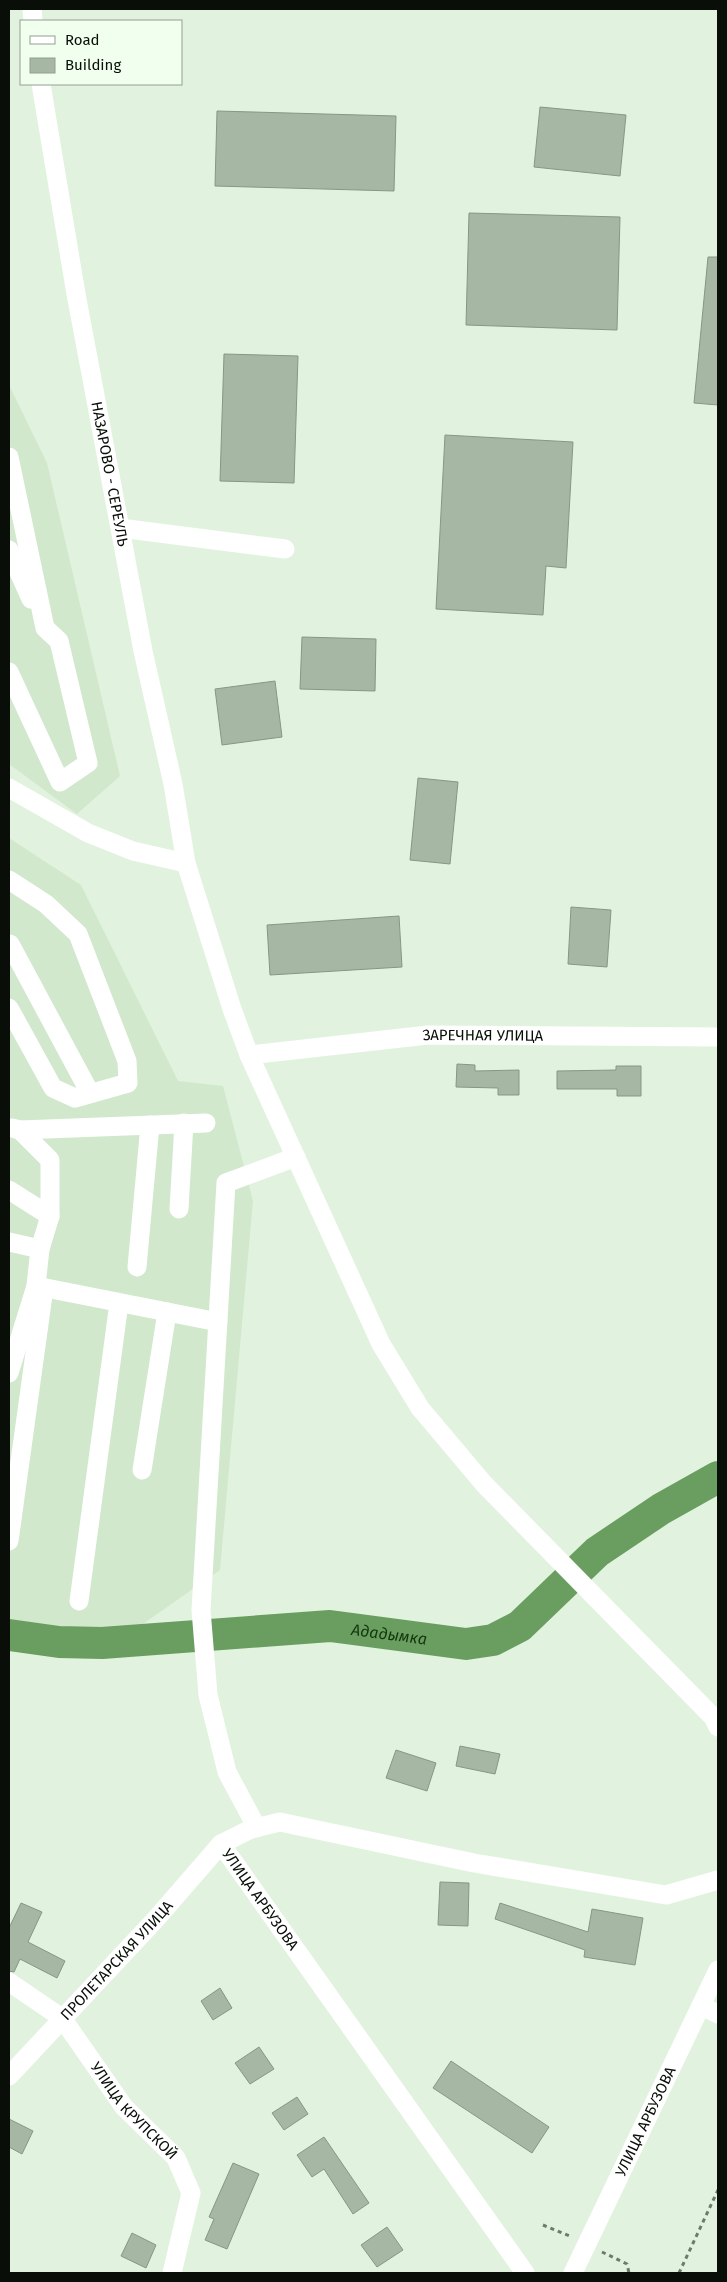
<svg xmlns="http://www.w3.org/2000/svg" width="727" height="2282" font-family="'Fira Sans',sans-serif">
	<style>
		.built { fill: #d1e8cd }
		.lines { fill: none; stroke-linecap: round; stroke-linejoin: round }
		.river { stroke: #6a9e60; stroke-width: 32 }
		.building { fill: #a6b7a3; stroke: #879784 }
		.path { stroke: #6e7a6c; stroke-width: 3; stroke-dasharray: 4 4; stroke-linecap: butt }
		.minor { stroke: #fff; stroke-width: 19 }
		.labels { text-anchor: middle; stroke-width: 4.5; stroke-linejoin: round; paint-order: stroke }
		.street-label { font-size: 15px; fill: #090f08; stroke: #f1ffee }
		.water-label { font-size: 16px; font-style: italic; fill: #12370b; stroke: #f1ffee }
	</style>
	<rect width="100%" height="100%" fill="#e1f3de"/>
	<g class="built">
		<polygon points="9,385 47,463 120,776 77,814 9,764"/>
		<polygon points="9,838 81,885 178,1081 223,1086 253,1201 220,1570 120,1640 9,1633"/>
	</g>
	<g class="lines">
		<path class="river" id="s1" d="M9,1635L59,1642L102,1643L330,1626L466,1644L493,1640L520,1626L597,1552L661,1509L718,1477"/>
	</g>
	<g class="building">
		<polygon points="540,107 626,115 620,176 534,167"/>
		<polygon points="217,111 396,116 394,191 215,186"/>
		<polygon points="469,213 620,217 617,330 466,325"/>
		<polygon points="708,257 718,257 718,405 694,403"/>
		<polygon points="224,354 298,356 294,483 220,481"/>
		<polygon points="445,435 573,442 566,568 546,566 543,615 436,609"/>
		<polygon points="302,637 376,639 375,691 300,689"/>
		<polygon points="275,681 282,737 222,745 215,689"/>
		<polygon points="418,778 458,782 450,864 410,860"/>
		<polygon points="571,907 611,910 607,967 568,964"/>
		<polygon points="399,916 402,967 270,975 267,925"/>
		<polygon points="457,1064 475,1065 475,1071 519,1070 519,1095 498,1095 498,1088 456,1087"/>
		<polygon points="616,1066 641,1066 641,1096 617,1096 617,1089 557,1089 557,1071 616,1070"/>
		<polygon points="460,1746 500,1754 495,1774 456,1766"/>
		<polygon points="396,1750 436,1763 427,1791 386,1778"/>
		<polygon points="440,1882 469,1883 468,1926 438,1925"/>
		<polygon points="21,1903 42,1912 28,1942 65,1961 57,1978 20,1959 14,1972 9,1971 9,1928"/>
		<polygon points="500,1903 588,1932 592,1909 643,1918 635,1965 584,1957 585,1950 495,1919"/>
		<polygon points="220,1988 232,2008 213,2020 201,2001"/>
		<polygon points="259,2047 274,2069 250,2084 235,2063"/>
		<polygon points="451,2061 549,2127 532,2153 433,2088"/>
		<polygon points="297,2097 308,2114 284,2130 272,2113"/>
		<polygon points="9,2119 33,2131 22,2154 9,2147"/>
		<polygon points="324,2137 369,2203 353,2214 324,2169 312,2177 297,2155"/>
		<polygon points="233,2163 259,2174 227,2249 205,2240 214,2219 209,2217"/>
		<polygon points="387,2227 403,2250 377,2267 361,2245"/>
		<polygon points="132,2233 156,2245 146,2268 121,2256"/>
	</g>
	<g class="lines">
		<g class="path">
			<polyline points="543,2225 572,2237"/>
			<polyline points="602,2252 627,2264 629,2273"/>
			<polyline points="679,2273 718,2190"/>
		</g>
		<g class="minor">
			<polyline points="32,9 33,21"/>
			<path id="s2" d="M41,84L76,294L143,651L173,784L186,863L232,1009L249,1055L381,1344L420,1408L484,1484L713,1717L718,1727"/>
			<polyline points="120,528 285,549"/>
			<polyline points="9,550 31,599"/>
			<polyline points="9,672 60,782 88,763 59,641 45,628 9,457"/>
			<polyline points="9,788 88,833 133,851 186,863"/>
			<polyline points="9,880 46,904 78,934 127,1061 128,1083 75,1098 53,1088 9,1008"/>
			<polyline points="10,944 90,1093"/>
			<path id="s3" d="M249,1055L428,1035L718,1037"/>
			<polyline points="20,1130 206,1123"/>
			<polyline points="9,1190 50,1216 50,1160 20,1130 12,1128"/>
			<polyline points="179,1209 184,1123"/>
			<polyline points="9,1242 40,1249"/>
			<polyline points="137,1267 150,1125"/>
			<polyline points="36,1286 218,1322"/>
			<polyline points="9,1373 36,1286 40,1249 50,1216"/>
			<polyline points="142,1470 167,1312"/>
			<polyline points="9,1541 44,1288"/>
			<polyline points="79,1601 119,1303"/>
			<polyline points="257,1828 227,1772 208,1695 201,1610 226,1183 296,1157"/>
			<path id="s4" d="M221,1844L525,2273"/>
			<path id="s5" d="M9,1982L62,2018L124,2107L176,2158L191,2193L172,2273"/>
			<polyline points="701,2006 718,2014"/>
			<path id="s6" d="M9,2076L155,1920L221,1844L251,1829L280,1822L474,1863L666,1895L718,1880"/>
			<path id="s7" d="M573,2273L718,1970"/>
		</g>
	</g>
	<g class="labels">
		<g class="street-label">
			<text dy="5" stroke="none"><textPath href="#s2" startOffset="396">НАЗАРОВО - СЕРЕУЛЬ</textPath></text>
			<text dy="5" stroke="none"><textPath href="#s3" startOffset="235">ЗАРЕЧНАЯ УЛИЦА</textPath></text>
			<text dy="5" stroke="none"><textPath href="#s4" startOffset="68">УЛИЦА АРБУЗОВА</textPath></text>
			<text dy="5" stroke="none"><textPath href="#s6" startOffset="158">ПРОЛЕТАРСКАЯ УЛИЦА</textPath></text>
			<text dy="5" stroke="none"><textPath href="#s5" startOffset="182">УЛИЦА КРУПСКОЙ</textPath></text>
			<text dy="5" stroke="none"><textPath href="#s7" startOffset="168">УЛИЦА АРБУЗОВА</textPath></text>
		</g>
		<g class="water-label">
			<text dy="6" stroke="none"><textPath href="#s1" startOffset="382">Ададымка</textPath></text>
		</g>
	</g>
	<rect width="727" height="2282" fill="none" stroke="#090f08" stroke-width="20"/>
	<rect x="20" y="20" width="162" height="65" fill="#f1ffee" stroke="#949f92"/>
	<rect x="30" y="36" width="25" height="8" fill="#ffffff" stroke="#949f92"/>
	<text x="65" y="45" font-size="15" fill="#090f08">Road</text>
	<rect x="30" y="58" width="25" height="15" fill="#a6b7a3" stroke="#949f92"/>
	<text x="65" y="70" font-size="15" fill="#090f08">Building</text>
</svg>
